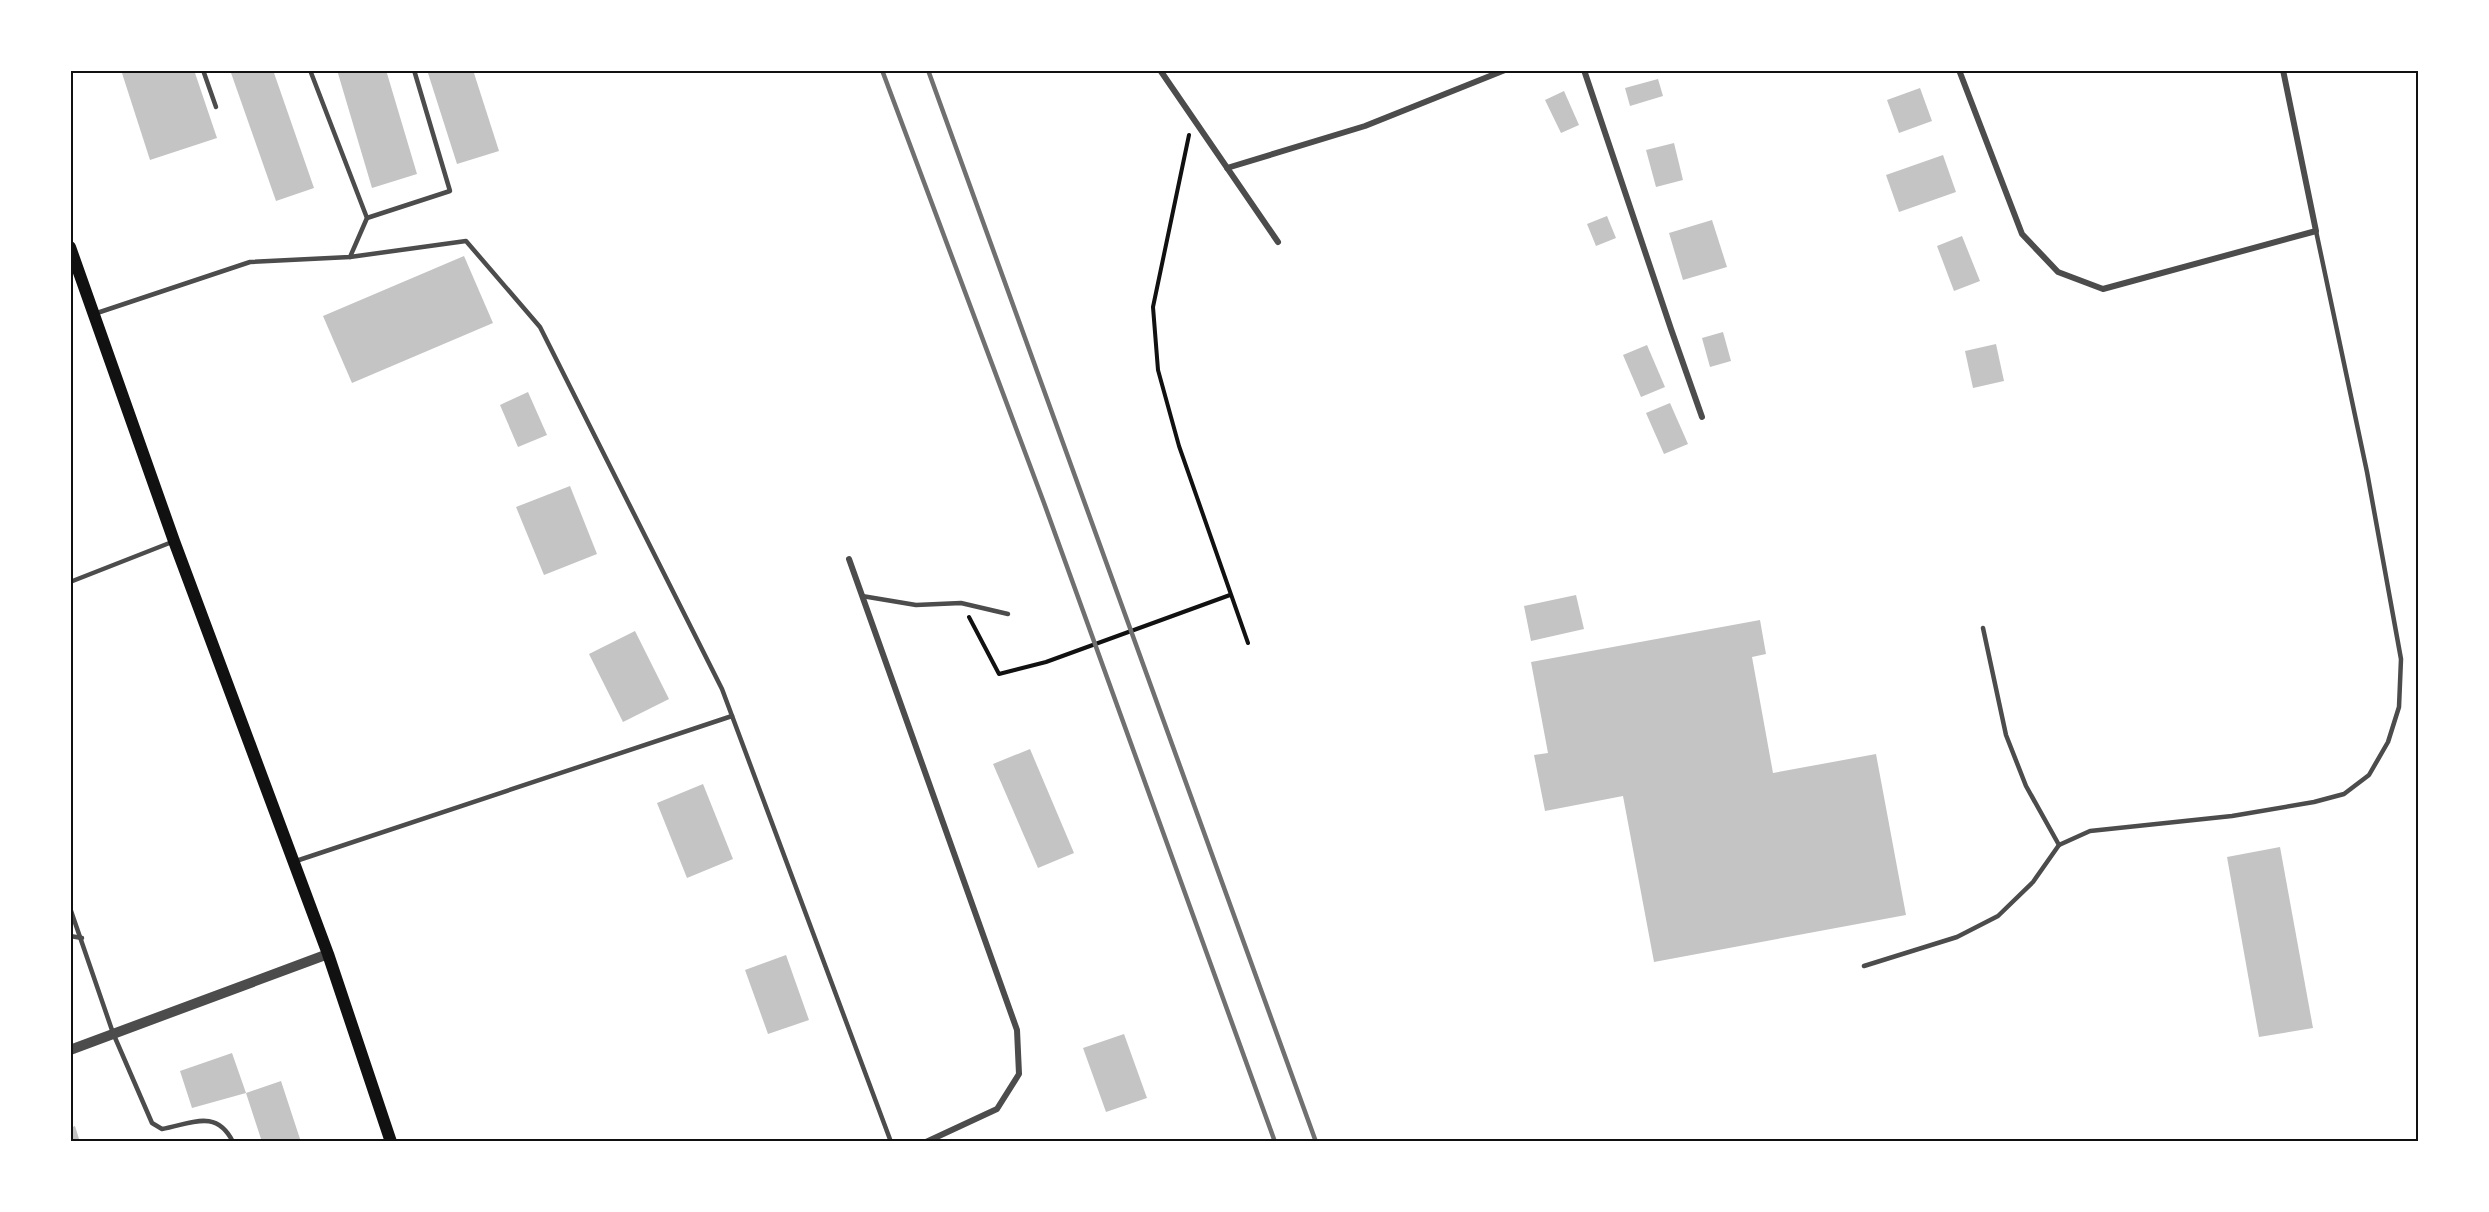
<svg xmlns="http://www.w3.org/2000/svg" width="2489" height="1212" font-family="Mulish,sans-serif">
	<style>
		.building { fill: #c4c4c4 }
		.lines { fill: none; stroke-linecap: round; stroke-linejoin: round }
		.path { stroke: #111; stroke-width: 4 }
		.service { stroke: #4c4c4c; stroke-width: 4.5 }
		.minor { stroke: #4c4c4c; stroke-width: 6 }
		.tertiary { stroke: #4c4c4c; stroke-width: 10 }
		.secondary { stroke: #111; stroke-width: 12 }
		.rail { stroke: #707070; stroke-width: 4.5 }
		.neatline { fill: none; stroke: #111; stroke-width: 2 }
	</style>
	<rect width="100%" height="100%" fill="#fff"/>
	<g class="building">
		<polygon points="121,70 194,70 217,138 150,160"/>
		<polygon points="230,70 273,70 314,188 276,201"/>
		<polygon points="337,70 386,70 417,174 372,188"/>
		<polygon points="427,70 473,70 499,151 457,164"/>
		<polygon points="1658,79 1663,96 1630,106 1625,88"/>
		<polygon points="1920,88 1932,121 1899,133 1887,100"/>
		<polygon points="1564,91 1579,125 1561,133 1545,100"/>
		<polygon points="1674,143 1683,180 1656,187 1646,150"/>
		<polygon points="1943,155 1956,192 1899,212 1886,175"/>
		<polygon points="1607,216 1616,238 1596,246 1587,224"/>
		<polygon points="1712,220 1727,267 1683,280 1669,233"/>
		<polygon points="1962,236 1980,281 1954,291 1937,246"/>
		<polygon points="464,256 493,323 352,383 323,316"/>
		<polygon points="1723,332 1731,361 1710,367 1702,338"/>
		<polygon points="1996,344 2004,381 1973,388 1965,351"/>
		<polygon points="1647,345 1665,387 1641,397 1623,355"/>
		<polygon points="528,392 547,435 518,447 500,405"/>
		<polygon points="1670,403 1688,444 1664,454 1646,413"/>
		<polygon points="570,486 597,554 544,575 516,507"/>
		<polygon points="1576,595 1584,629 1531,641 1524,606"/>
		<polygon points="1760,620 1766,654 1752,657 1773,773 1876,754 1906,915 1654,962 1623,796 1545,811 1534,755 1548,753 1531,662"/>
		<polygon points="635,631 669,699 623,722 589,654"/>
		<polygon points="1030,749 1074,853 1038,868 993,764"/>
		<polygon points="703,784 733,859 687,878 657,803"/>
		<polygon points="2280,847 2313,1028 2259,1037 2227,857"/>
		<polygon points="786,955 809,1020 768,1034 745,970"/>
		<polygon points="1124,1034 1147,1098 1106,1112 1083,1048"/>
		<polygon points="232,1053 246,1093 281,1081 301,1142 262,1142 246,1093 192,1108 180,1071"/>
		<polygon points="75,1126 80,1142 70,1142 70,1128"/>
	</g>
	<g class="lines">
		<g class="path">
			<polyline points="1189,135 1153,307 1158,370 1179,446 1248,643"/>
			<polyline points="969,617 999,674 1046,662 1230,595"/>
		</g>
		<g class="service">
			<polyline points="203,70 216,107"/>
			<polyline points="310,70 367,218 350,257"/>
			<polyline points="367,218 450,191 414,70"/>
			<polyline points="94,314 250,262 350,257 466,241 540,327 722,689 891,1142"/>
			<polyline points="70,582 172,542"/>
			<polyline points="862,596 916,605 961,603 1008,614"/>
			<polyline points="1983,628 2006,735 2026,786 2059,845"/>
			<polyline points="296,861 732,716"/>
			<path d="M70,908L113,1033L152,1123L162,1129C191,1124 216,1108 233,1142"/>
			<polyline points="70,936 82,938"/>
			<polyline points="1864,966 1957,937 1998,916 2033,882 2059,845 2090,831 2232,816 2314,802 2344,794 2369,775 2388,742 2399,707 2401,659 2367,472 2316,231"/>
		</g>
		<g class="minor">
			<polyline points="1160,70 1278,242"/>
			<polyline points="1584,70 1671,329 1702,417"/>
			<polyline points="1959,70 2022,234 2058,272 2103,289 2316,231 2283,70"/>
			<polyline points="1227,168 1365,126 1505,70"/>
			<polyline points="849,559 1017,1030 1019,1074 997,1109 926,1142"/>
		</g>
		<polyline class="tertiary" points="70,1050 328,954"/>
		<polyline class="secondary" points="70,247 174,541 328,954 391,1142"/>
		<g class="rail">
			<polyline points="882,70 1044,503 1275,1142"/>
			<polyline points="928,70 1316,1142"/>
		</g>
	</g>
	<rect width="2489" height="1212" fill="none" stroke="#ffffff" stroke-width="144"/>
	<rect x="72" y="72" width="2345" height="1068" class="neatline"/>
</svg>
